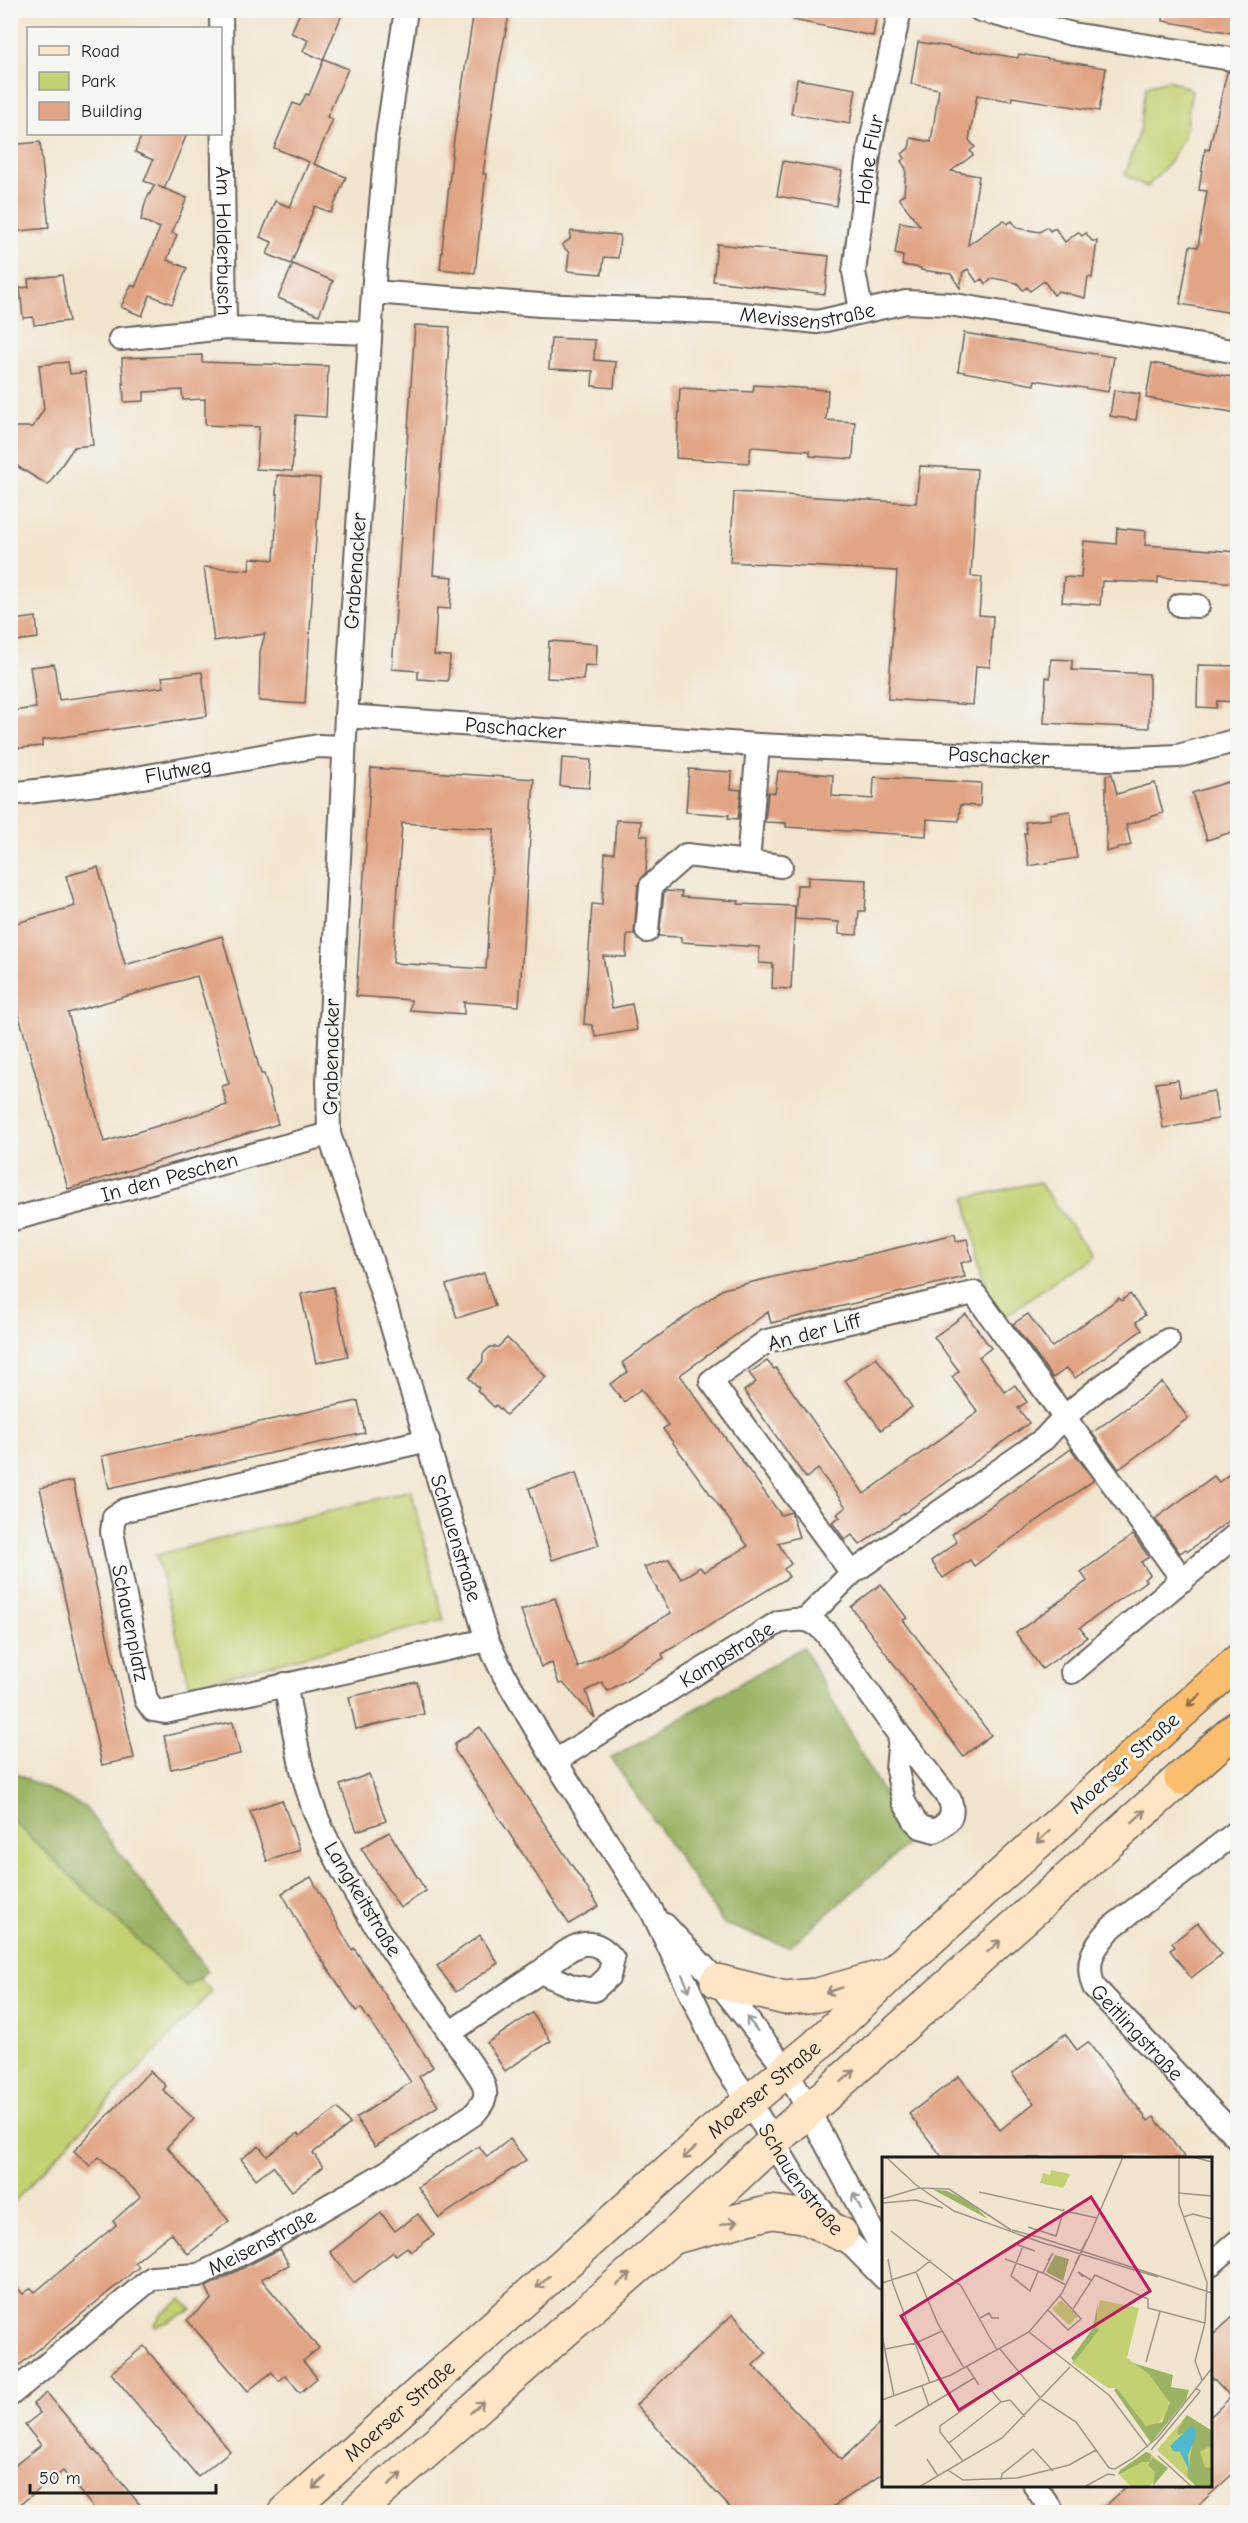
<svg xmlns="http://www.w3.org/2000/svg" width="1248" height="2523" font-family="'Comic Neue',sans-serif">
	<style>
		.green { fill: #c4d173; stroke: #707648; stroke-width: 1.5 }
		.forest { fill: #9bb365; stroke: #5c6840; stroke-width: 1.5 }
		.building { fill: #e1a484; fill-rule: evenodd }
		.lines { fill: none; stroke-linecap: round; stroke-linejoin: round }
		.street-casing { stroke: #67625b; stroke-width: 26 }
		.secondary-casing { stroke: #67625b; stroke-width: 36 }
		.highway-casing { stroke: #67625b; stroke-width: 36 }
		.street { stroke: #fff; stroke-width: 22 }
		.secondary { stroke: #fde5c5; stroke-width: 33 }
		.highway { stroke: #fbbd6e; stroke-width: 33 }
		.oneway { stroke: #8c6c45 }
		.oneway2 { stroke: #988b79 }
		.oneway3 { stroke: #999 }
		.labels { text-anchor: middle; stroke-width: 6; stroke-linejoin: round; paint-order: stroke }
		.street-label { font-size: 21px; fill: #1c1c1c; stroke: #f6f6f2 }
		.inset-road { fill: none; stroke: #9c9587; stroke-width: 1.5 }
		.view { fill: #c2185b; fill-opacity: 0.15; stroke: #c2185b; stroke-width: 3 }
		.inset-edge { fill: none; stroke: #1c1c1c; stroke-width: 3 }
	</style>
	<rect width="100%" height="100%" fill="#f6f6f2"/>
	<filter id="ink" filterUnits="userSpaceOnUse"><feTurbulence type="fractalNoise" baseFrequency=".0167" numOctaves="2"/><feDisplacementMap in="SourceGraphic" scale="12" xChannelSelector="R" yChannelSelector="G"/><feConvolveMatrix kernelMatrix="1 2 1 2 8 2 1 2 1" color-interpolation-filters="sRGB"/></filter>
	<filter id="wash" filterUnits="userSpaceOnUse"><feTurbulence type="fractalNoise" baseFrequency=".008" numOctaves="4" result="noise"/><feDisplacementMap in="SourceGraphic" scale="24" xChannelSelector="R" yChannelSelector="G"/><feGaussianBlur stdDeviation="1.35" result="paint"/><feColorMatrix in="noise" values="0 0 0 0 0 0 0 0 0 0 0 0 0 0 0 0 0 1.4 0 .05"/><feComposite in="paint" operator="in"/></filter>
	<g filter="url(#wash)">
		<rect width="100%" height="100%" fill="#f2e5cf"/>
		<g class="green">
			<polygon points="1169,80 1192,90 1184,137 1169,163 1147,187 1125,175 1140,131 1146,86"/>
			<polygon points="1039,1182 1091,1254 1003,1318 982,1288 987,1283 984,1279 965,1198"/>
			<polygon points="411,1490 444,1620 190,1686 156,1555"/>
			<polygon points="10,1796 212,1991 11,2205 10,2205"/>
			<polygon points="182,2299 192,2310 156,2327 154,2325 161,2315"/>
		</g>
		<g class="forest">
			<polygon points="803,1647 910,1842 789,1947 724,1924 611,1758"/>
			<polygon points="10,1771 85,1807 208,1971 187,1987 11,1819"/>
		</g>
		<g id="blocks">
			<g class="building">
				<polygon points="301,10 344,10 323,60 303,51 308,40 291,33"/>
				<polygon points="474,10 510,10 499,65 483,174 486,174 475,273 440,269 453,146"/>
				<polygon points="794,10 878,10 873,36 793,20"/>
				<polygon points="1164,10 1238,10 1238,34 1163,21"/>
				<polygon points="918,42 1018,58 1019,54 1106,68 1099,111 1012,97 1011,101 977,95 969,140 975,147 970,151 973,155 951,171 979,176 968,245 1004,220 1007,224 1012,221 1017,228 1040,232 1047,227 1050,231 1055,228 1065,242 1078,232 1082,236 1086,233 1092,241 1097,241 1092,278 1088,277 1085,298 1058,291 1054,295 1044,281 1030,291 1027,287 1023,290 1017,283 993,278 986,284 982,279 977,282 968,269 963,272 960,288 951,274 921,270 921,268 902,265 903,256 895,254 900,222 920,226 899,198 904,194 906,169 901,161 905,158 902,154 909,148 911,138 931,142 939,89 911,84"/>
				<polygon points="324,59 348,69 327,117 333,119 314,164 346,177 331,213 315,206 291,264 267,254 272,242 260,237 275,201 290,207 309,162 274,148 293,103 300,106 306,94 309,95"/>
				<polygon points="1227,72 1238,73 1238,314 1180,304 1190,246 1198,247 1207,191 1199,190 1205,149 1209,150"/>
				<polygon points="797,79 856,89 850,124 791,114"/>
				<polygon points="142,134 187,134 164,189 158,186 187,198 172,233 177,235 167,260 187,268 172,304 150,295 142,316 121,307 131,285 135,287 160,228 141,220 146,200 155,185 144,181 153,160 135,152"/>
				<polygon points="40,142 49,228 10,232 10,145"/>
				<polygon points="783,161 842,171 836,206 777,196"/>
				<polygon points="571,231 620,235 618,258 604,257 602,274 567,271 569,253 562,245 570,239"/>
				<polygon points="717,244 829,256 825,294 713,281"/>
				<polygon points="293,264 333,281 319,315 278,298"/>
				<polygon points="62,275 69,321 34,325 33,317 23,318 20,288 29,287 28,279"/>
				<polygon points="415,325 450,327 433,575 453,577 450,609 437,608 434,655 450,656 448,681 418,679 418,671 392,669"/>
				<polygon points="964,333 1114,357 1108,392 1035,380 1034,385 958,371"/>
				<polygon points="551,338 595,340 594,360 616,362 614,388 592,386 593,371 549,369"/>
				<polygon points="202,355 202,362 328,366 326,417 296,415 292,471 256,469 259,427 205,425 205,399 183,400 182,390 144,392 144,401 124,402 122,358"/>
				<polygon points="68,362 70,374 85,372 93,445 74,447 48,485 10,462 10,427 33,427 44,409 39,365"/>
				<polygon points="1152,363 1238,378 1238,413 1146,398"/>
				<polygon points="754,385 828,390 826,420 855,422 853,459 810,456 810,451 751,447 749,463 676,458 680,388 753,392"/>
				<polygon points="1114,390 1140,394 1136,420 1110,416"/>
				<polygon points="920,466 977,469 971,576 982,577 979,615 993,616 990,667 976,666 973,705 888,699 897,571 730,562 734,492 916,503"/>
				<polygon points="277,475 320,478 305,704 259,701 260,652 265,634 214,641 204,567 249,570 250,558 274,560 278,494 276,494"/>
				<polygon points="1117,528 1146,531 1145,545 1238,552 1238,583 1158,577 1158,583 1102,581 1100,605 1062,602 1064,577 1081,578 1084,541 1116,544"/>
				<polygon points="36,617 38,638 17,641 14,620"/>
				<polygon points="549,641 597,644 596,666 585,665 583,680 547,678"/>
				<polygon points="1051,659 1072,660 1072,670 1149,674 1149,728 1044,723 1046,677 1050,678"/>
				<polygon points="54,664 59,700 164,687 162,677 202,672 207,716 42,740 42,746 10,749 12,711 36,708 30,667"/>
				<polygon points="1198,665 1238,666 1238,702 1217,701 1216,708 1197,707"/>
				<polygon points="562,758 591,760 589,788 560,786"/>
				<path d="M371,768L534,779L519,1006L464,1002V1014L410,1010L411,1000L356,996ZM402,823L494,829L486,969L393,963Z"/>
				<polygon points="689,769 732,772 731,789 741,790 738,819 728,818 729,815 686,812"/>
				<polygon points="778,771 833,775 832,796 873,799 874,777 981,783 980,806 960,805 959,821 927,819 926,836 786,827 786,823 765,822 768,792 775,793"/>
				<polygon points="1112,774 1117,794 1155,783 1163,813 1126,825 1131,845 1106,852 1106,775"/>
				<polygon points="1238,779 1238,830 1207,840 1192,793"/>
				<polygon points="1070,811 1077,858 1029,866 1024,833 1027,833 1025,822 1051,819 1050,814"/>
				<polygon points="616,820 641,821 640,835 648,836 646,872 638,885 634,934 627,934 626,957 603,956 612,1008 632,1004 637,1030 596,1037 592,1025 584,1024 592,904 602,905 605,853 614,853"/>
				<path d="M98,867L125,965L222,936L261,1074H264L278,1124L68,1189L10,984V925L75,906L66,876ZM197,976L229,1084L222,1086L227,1105L104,1142L68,1013Z"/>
				<polygon points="808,877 867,880 865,911 859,911 857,935 839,934 839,922 795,919 797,885 808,885"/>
				<polygon points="666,891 682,892 681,897 739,901 738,904 795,906 791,989 772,988 773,964 759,963 759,947 681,942 681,937 659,936 664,893"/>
				<polygon points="1178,1080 1181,1097 1214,1091 1218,1119 1163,1128 1156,1083"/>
				<polygon points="955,1234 956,1241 967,1239 972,1260 961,1263 965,1277 771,1323 768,1312 680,1375 781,1515 791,1512 799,1537 778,1543 791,1564 784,1569 789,1577 662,1654 664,1658 608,1691 602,1682 586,1691 595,1718 563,1683 559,1684 552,1663 541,1667 521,1610 555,1598 578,1668 671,1613 644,1567 669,1559 681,1579 700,1567 704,1572 748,1546 663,1429 668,1425 641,1389 624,1402 610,1384 628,1372 622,1363 723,1289"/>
				<polygon points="484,1273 495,1306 457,1318 446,1285"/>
				<polygon points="333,1287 348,1356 316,1363 301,1294"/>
				<polygon points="1130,1294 1145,1315 1136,1322 1142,1330 1075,1378 1067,1368 1053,1378 1013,1324 1028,1314 1052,1347 1119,1298 1121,1301"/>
				<polygon points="966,1314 991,1348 979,1357 1005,1392 1015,1385 1027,1402 1018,1408 1029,1423 860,1545 852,1535 845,1540 832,1522 840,1517 837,1514 846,1507 818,1469 806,1478 744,1391 756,1382 749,1373 767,1361 774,1369 776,1368 864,1494 978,1412 952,1377 959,1371 934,1337"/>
				<polygon points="507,1338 546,1377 506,1415 496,1405 494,1407 477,1390 479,1388 469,1378 483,1361 483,1354 490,1347 498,1347"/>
				<polygon points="876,1357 912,1407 881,1430 845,1380"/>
				<polygon points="1162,1382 1188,1418 1119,1469 1092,1433"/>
				<polygon points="358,1401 365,1433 109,1488 102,1456"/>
				<polygon points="1071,1449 1094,1480 974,1566 970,1560 943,1578 931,1561 957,1542 952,1534"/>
				<polygon points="576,1473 599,1545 552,1560 529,1488"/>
				<polygon points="1228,1475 1238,1489 1238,1514 1188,1551 1186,1549 1180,1553 1155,1519 1214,1476 1219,1482"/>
				<polygon points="73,1481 134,1758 102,1765 40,1488"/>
				<polygon points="1133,1535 1149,1557 1141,1562 1150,1575 1144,1579 1146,1581 1080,1628 1087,1637 1042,1669 1016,1633 1087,1581 1081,1572"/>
				<polygon points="881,1584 907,1618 903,1620 991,1735 963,1756 851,1607"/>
				<polygon points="417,1682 424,1714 356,1729 349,1697"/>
				<polygon points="233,1722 240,1754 171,1769 164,1736"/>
				<polygon points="480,1727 599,1906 569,1924 455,1751 455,1743"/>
				<polygon points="369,1774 386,1821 357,1831 340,1785"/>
				<polygon points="282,1800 300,1850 267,1861 250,1811"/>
				<polygon points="389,1832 426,1891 400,1908 361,1848"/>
				<polygon points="311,1877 352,1950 354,1948 433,2067 419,2077 438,2106 375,2147 356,2118 411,2082 361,2008 356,2011 305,1934 282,1893"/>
				<polygon points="1198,1923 1222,1954 1191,1978 1170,1950 1175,1947 1172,1943"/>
				<polygon points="480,1935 498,1963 456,1992 437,1966"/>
				<polygon points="532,2013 551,2041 505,2071 487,2043"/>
				<polygon points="1065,2034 1077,2050 1088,2042 1148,2121 1154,2117 1185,2158 943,2158 909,2114 959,2076 1000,2130 1034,2103 1012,2074"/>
				<polygon points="150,2071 166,2086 163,2090 194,2119 167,2147 229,2221 188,2254 171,2233 135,2262 139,2267 10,2373 10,2280 23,2294 31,2288 35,2292 116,2225 113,2221 141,2196 99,2157 90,2166 74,2151"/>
				<polygon points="338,2108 350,2124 313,2153 323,2167 292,2191 273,2166 256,2179 241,2159 259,2146 267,2156 298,2133 300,2136"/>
				<polygon points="510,2139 526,2160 439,2218 418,2187 479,2146 487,2157"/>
				<polygon points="381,2213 395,2231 418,2214 434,2235 411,2252 407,2247 396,2255 393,2252 354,2283 330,2252"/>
				<polygon points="280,2249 289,2265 261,2279 319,2348 303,2361 317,2378 300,2393 286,2375 279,2381 272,2372 248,2391 187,2320 212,2299 206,2287"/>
				<polygon points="1238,2312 1238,2469 1191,2512 1099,2512 1127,2486 1210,2486 1210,2417 1231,2397 1210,2375 1210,2338"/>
				<polygon points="733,2314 766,2353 753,2365 841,2460 884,2420 884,2473 825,2512 734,2512 636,2405"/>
				<polygon points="144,2346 230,2451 198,2477 111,2373"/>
				<polygon points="47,2393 116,2476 146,2512 97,2512 63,2471 10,2512 10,2469 41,2445 25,2425 40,2413 33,2404"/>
			</g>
		</g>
	</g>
	<g filter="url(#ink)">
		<use href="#blocks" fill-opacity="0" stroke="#67625b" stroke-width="1.5"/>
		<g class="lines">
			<g class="street-casing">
				<g id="street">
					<path id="s1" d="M221,10L225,328"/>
					<path id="s2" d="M406,10L387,137L373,292L346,716L328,1081L329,1134L381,1290L487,1640L504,1675L555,1761L652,1911L725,2066L749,2101L795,2178L841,2234L884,2278"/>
					<polyline points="980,10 1072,34 1238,60"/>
					<path id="s3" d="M373,292L540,305L733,313L817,322L906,302L949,304L1238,352"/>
					<path id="s4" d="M861,310L854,272L870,146L900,10"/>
					<polyline points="120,339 225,328 370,333"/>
					<polyline points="1180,605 1198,606"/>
					<path id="s5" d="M346,716L758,745L1048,758L1114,759L1178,756L1238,740"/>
					<path id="s6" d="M10,794L114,782L318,746L344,747"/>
					<polyline points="748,862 781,866"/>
					<polyline points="647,931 651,886 686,855 748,862 758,745"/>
					<path id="s7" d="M10,1220L329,1134"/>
					<path id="s8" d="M428,1440L125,1510L114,1517L112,1532L146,1700L153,1710L165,1712L487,1640"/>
					<polyline points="852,1573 711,1381 767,1341 974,1293 1183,1580"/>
					<path d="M806,1619L852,1573L1044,1439C1079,1398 1124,1371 1168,1340"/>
					<polyline points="1072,1672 1238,1533"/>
					<path id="s9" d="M555,1761L779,1622C802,1619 809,1616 826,1633L900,1736L897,1770L904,1802L915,1821L921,1827L935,1831C949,1823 955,1816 950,1800L900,1736"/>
					<path id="s10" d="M1238,1831L1112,1927C1094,1948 1084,1960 1094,1987L1238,2139"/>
					<polyline points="665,1925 717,1981 787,2070 884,2253"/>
					<path d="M451,2032L540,1972L572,1986L594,1990L609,1976L613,1959C587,1926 564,1954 540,1972"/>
					<polyline points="1210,2265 1238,2241"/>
					<path id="s11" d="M10,2395L152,2278L199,2275L276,2236L387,2172L474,2114C485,2102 489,2095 481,2079C427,1996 362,1919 322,1829C301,1784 295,1733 285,1684"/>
					<polyline points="1035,2486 1053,2512"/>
				</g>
			</g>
			<g class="secondary-casing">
				<g id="secondary">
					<polyline points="717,1981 785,1998 817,1995 889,1975"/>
					<polyline points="674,2237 771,2212 803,2216 841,2234"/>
					<path id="s12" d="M286,2512L710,2134L816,2046L890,1975L1118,1770"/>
					<polyline points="357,2512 672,2237 773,2142 1181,1778"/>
				</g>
			</g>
			<g class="highway-casing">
				<g id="highway">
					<polyline points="1118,1770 1238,1661"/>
					<polyline points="1181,1778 1238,1727"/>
				</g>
			</g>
			<use href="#street" class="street"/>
			<use href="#secondary" class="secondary"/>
			<use href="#highway" class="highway"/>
		</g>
		<defs><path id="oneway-shaft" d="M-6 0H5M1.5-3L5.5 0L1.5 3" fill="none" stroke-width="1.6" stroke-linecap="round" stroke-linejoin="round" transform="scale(1.5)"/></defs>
		<use class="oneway" href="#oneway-shaft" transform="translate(1194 1700) rotate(138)"/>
		<g class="oneway2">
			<use href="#oneway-shaft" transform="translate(1139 1816) rotate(-42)"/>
			<use href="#oneway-shaft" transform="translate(1043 1837) rotate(138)"/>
			<use href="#oneway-shaft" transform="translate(994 1946) rotate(-42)"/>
			<use href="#oneway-shaft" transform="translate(834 1990) rotate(163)"/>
			<use href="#oneway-shaft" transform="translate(848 2076) rotate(-42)"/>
			<use href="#oneway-shaft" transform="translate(689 2153) rotate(138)"/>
			<use href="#oneway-shaft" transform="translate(729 2223) rotate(-14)"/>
			<use href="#oneway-shaft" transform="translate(624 2279) rotate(-41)"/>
			<use href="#oneway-shaft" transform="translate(543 2282) rotate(138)"/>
			<use href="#oneway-shaft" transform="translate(477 2407) rotate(-41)"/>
			<use href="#oneway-shaft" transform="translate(395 2479) rotate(-41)"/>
			<use href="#oneway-shaft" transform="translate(319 2483) rotate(138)"/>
		</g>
		<g class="oneway3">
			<use href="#oneway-shaft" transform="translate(686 1983) rotate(65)"/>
			<use href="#oneway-shaft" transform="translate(752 2024) rotate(-128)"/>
			<use href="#oneway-shaft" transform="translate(857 2201) rotate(-117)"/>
		</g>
	</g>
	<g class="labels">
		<g class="street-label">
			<text dy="7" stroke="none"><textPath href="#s4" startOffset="152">Hohe Flur</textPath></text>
			<text dy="7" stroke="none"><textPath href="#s1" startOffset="231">Am Holderbusch</textPath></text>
			<text dy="7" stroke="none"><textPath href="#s3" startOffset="436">Mevissenstraße</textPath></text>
			<text transform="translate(355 571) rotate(-86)" y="7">Grabenacker</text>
			<text dy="7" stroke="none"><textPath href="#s5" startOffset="170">Paschacker</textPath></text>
			<text dy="7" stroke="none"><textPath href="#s5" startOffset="654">Paschacker</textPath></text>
			<text dy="7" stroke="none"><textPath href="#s6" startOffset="170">Flutweg</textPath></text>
			<text transform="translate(331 1057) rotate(-89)" y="7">Grabenacker</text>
			<text dy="7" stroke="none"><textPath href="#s7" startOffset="165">In den Peschen</textPath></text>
			<text transform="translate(814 1332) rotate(-15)" y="7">An der Liff</text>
			<text dy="7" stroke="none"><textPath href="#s2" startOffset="1551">Schauenstraße</textPath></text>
			<text dy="7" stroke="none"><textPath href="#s8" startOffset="432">Schauenplatz</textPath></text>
			<text dy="7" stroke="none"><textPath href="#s9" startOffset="202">Kampstraße</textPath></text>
			<text transform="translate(1124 1763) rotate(-42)" y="7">Moerser Straße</text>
			<text transform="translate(363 1899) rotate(59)" y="7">Langkeitstraße</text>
			<text dy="7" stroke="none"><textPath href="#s10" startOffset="288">Geitlingstraße</textPath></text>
			<text dy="7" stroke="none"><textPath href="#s12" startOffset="638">Moerser Straße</textPath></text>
			<text dy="7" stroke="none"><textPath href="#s2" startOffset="2283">Schauenstraße</textPath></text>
			<text dy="7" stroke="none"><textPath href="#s11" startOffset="302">Meisenstraße</textPath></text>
			<text dy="7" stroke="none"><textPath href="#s12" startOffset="152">Moerser Straße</textPath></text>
		</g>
	</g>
	<g transform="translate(882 2157)">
		<rect width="330" height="330" fill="#f2e5cf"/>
		<path d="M169,13L188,17L181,31L158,26L161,16L168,18ZM179,143L196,159L187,168L170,152ZM218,143L257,151L245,201L267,217L287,242V255L274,268L264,269L235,231H226L190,206L212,171ZM305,258L330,274V330H315L275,293ZM266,295L286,311L266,330H249L236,316Z" fill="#c4d173"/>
		<path d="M50,32L65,34L88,45L106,62ZM173,98L187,102L181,124L164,115ZM216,145L214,169L217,173L192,205L189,201L211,171ZM251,206L291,218L289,230L307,233L304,243L269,286L232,233L235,231L264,269L280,265L288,246L267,217ZM305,258L330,274V292L326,290L318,295L323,310L330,311V330H315L305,320L313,271L296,278V272ZM264,295L269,297L268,305H260L236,318L238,313ZM271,301L286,311L271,329L273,315L266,308Z" fill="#9bb365"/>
		<path d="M309,269L313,271L314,279L306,298L307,313L298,295L291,294L288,289Z" fill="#51b8cf"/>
		<path class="inset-road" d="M4,0L34,28L72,54L158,85M297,0V47L325,125L323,166L313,204L320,223M311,0L330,5M97,35L215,61M296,36L330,39M0,42L37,31L67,32L129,73M0,46L34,43L61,51M301,60L311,57L330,62M146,70L174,79L182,52M130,73L156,80M9,74L79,129L115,193M209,75L241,0M156,80L330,136M158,85L276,120M133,87L153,94M141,89L129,119L148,134L156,115M6,102L10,124L48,226M123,102L161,116M166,104L171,96L161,116L184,128M193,107L205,82M34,115L56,167L82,211M201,120L196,115L209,123M0,126L34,115L49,103M191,152L213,118L266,142V151L323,166M166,153L186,173L199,162L178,139M98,161L107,156L110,161H117M147,175L228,239L266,290M0,178L12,239M3,192L34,186L60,174M118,192L160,243L194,265L227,311M264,205L278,155M85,210L97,228M40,229L47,249M0,243L69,218L147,175L180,136L209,75M13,269L92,221M67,286L119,245M269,293L316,237L318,234L314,231M276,299L310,330M45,302L56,319M81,304L58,275V269L109,233L119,245L128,243L143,260M227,311L233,312L251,301L276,280L330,211M66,313L81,323L135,321L187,308L214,293M119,323L120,317L151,292L171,314M37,330L120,281L188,210M202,330L226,317L233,318"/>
		<path class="view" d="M209,40L268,134L77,253L19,159Z"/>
		<rect width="330" height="330" class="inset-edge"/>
	</g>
	<rect width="1248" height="2523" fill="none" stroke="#f6f6f2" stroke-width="36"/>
	<rect x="27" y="27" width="195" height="108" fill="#f6f6f2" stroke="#9f9f9c" stroke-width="1.5"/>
	<rect x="39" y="46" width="30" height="9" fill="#fde5c5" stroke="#9f9f9c" stroke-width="1.5"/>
	<text x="81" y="57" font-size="18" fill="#1c1c1c">Road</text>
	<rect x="39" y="72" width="30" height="18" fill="#c4d173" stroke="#9f9f9c" stroke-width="1.5"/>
	<text x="81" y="87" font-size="18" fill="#1c1c1c">Park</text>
	<rect x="39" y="102" width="30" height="18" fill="#e1a484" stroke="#9f9f9c" stroke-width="1.5"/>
	<text x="81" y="117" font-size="18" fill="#1c1c1c">Building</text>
	<path d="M30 2484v9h186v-9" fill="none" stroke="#1c1c1c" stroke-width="3"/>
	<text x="39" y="2484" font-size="18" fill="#1c1c1c" stroke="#f6f6f2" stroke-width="4.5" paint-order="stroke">50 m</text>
</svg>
